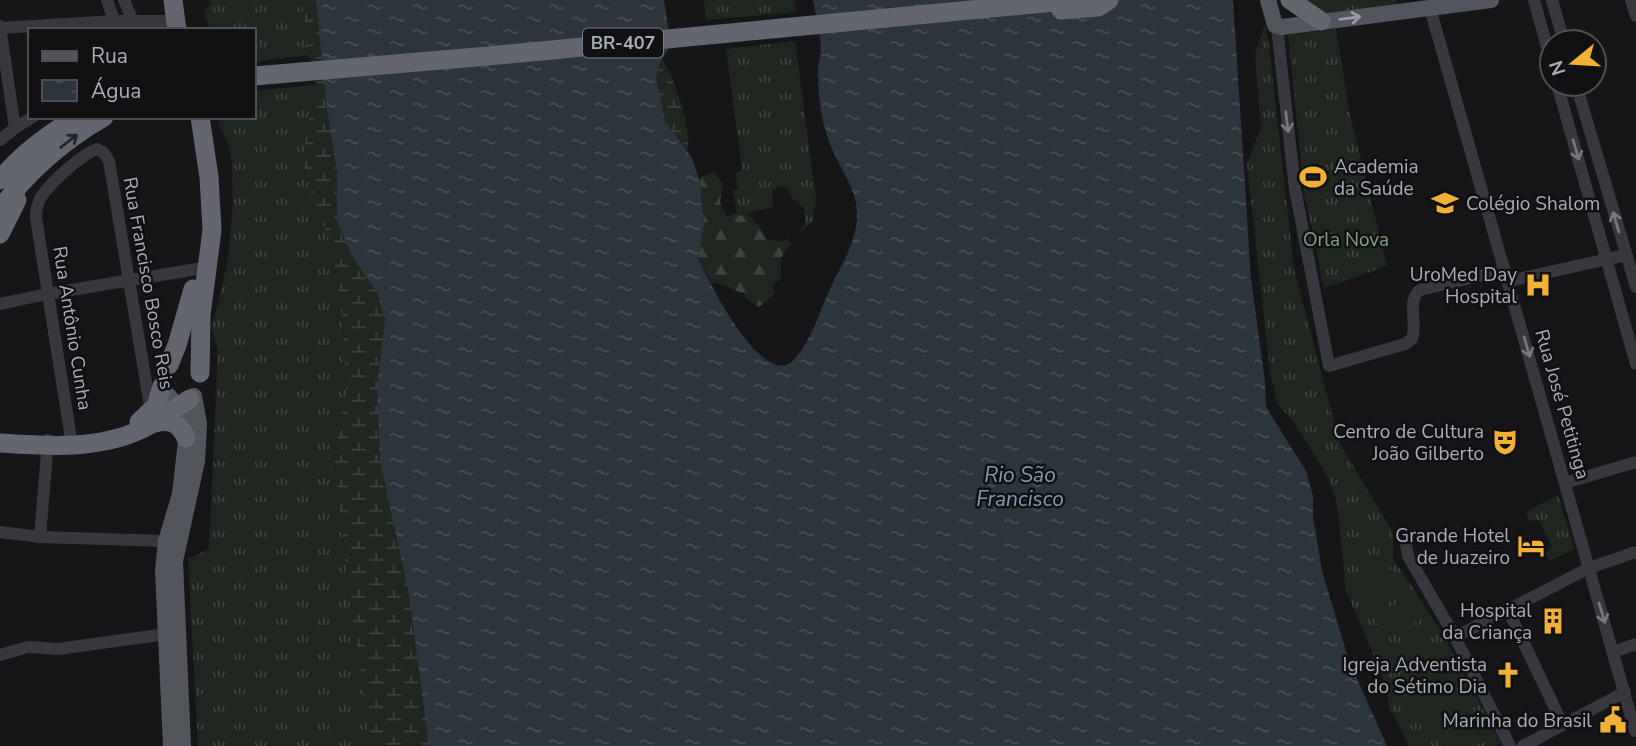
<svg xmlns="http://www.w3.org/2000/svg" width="1636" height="746" font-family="'Nunito Sans',sans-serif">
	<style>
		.grass { fill: url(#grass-tufts) }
		.forest { fill: url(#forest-firs) }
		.wetland { fill: url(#wetland-marsh) }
		.garden { fill: #1e261f }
		.water { fill: url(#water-ripples) }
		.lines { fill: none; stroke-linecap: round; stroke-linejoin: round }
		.minor { stroke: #37383d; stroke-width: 12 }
		.major { stroke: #53555c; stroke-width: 16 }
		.highway { stroke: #63666e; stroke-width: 19 }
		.oneway { stroke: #979ba6 }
		.oneway2 { stroke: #757881 }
		.oneway3 { stroke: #26262a }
		.labels { text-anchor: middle; stroke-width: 5; stroke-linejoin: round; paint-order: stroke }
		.shield { fill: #111113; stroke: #7b7e86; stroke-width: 2 }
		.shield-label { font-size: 18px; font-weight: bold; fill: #a8adb8 }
		.poi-label { font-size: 19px; fill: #a8adb8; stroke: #111113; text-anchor: end }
		.park-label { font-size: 19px; fill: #7fa381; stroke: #111113 }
		.street-label { font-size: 19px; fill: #a8adb8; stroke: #111113 }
		.water-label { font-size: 21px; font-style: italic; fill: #7f9bb3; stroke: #111113 }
	</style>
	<defs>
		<pattern id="grass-tufts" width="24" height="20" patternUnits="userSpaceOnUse" patternTransform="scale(1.75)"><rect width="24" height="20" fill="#1e261f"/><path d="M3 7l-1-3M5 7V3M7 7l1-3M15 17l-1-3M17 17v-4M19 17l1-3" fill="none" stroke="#3c433d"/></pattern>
		<pattern id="forest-firs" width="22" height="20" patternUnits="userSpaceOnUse" patternTransform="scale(1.75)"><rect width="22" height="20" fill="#1e261f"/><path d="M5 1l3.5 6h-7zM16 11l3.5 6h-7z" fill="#3c433d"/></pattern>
		<pattern id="wetland-marsh" width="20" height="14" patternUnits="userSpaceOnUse" patternTransform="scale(1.75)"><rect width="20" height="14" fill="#1e261f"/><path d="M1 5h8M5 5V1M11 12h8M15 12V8" fill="none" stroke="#3c433d"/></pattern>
		<pattern id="water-ripples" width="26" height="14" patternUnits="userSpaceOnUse" patternTransform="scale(1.75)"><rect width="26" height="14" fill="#2c353c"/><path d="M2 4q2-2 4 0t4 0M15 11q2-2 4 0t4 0" fill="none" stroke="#485056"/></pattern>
	</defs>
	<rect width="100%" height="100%" fill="#161618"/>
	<g class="grass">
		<polygon points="210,0 302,0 309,55 254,62 254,30 211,30 204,15 206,7 211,5"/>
		<polygon points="704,0 795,0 796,12 706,20"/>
		<polygon points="1299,0 1396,0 1397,5 1323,14"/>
		<polygon points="1265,23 1269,46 1294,269 1340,444 1393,532 1393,558 1442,633 1501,743 1496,746 1409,746 1389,706 1386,684 1346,591 1337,504 1329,479 1293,421 1277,403 1270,371 1247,164 1261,127 1255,55"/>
		<polygon points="1336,29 1350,115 1387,266 1324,288 1304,191 1288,35"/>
		<polygon points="795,41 816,199 813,221 801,232 801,227 803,227 805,222 804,207 791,197 789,190 780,186 772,190 773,207 737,216 733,190 738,189 736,173 742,171 726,49"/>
		<polygon points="316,85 318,94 307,124 316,210 332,244 343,324 346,392 334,456 350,601 372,746 198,746 188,559 209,549 218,349 211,326 218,305 228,258 233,203 232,163 229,147 219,124 219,117 254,117 254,91"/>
		<polygon points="1558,495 1574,549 1550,561 1545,554 1552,547 1539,520 1529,521 1526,512"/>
	</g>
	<path class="forest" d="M714,172L723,184L720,202L727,217L737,212L738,216L744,214L753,218V222L758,224L767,239L779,242L788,239L792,244C779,256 780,260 781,278L773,285L774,295L759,307L746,299L744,293C732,291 724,282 712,283L698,259L704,225L700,182L702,176Z"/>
	<g class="wetland">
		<polygon points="302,0 366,0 382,308 385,320 383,352 391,497 441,746 372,746 350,601 334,456 346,392 343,324 332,244 316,210 304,165 307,124 318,94 309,55"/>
		<path d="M662,60C674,75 694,135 687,151C683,145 677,140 673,134C660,116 649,80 662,60Z"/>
	</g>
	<g class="garden">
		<polygon points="1392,569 1404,590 1371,608 1360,586"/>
		<polygon points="1407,598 1418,621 1385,638 1373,616"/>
		<polygon points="1424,632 1436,654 1400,672 1389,650"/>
		<polygon points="1443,663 1454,683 1417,703 1406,682"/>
		<polygon points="1454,686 1482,742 1474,746 1441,746 1420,703"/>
	</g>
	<path class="water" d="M316,0H664L669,33L668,49L659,65L656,78L665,121L692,158L700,182L704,225L698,259C709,281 759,383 790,363C805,353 819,315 826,298C837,271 857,245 857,215C858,188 837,166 829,141C820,117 818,94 818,68C819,61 821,54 821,47C820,32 816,15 813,0H1233L1251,279L1265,382L1266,407L1306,471L1313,496V516L1322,571L1349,661L1387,746H429L409,594L380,461L377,389L385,320L377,292L352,256L337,220V171L326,102Z"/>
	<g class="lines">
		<g class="minor">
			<polyline points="107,0 116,26"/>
			<polyline points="124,0 136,29"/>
			<polyline points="1534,0 1552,65"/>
			<polyline points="1552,0 1564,42"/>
			<polyline points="1631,0 1636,16"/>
			<polyline points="1430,8 1635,731"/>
			<polyline points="0,26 15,128"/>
			<path d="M1277,27L1295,189L1329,366L1405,344L1412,339C1418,323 1406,301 1420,290L1505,270"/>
			<polyline points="0,28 115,21 176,21"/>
			<polyline points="1557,84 1636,364"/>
			<polyline points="1576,84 1636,287"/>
			<polyline points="0,140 15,128 33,117"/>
			<polyline points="1509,281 1626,255"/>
			<polyline points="0,304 47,294 197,269"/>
			<path d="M72,445L36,218C36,210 37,204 41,197C51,182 81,155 97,149L104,153L109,161L151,412"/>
			<polyline points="1565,483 1636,462"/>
			<polyline points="0,532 40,537 166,541"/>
			<polyline points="1404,533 1408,556 1455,637 1510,746"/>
			<polyline points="40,537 48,440"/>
			<polyline points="1508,610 1563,725"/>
			<polyline points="1455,637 1589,568 1636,552"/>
			<polyline points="1613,652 1636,644"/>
			<polyline points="0,655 28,647 58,649 166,634"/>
			<polyline points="1523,746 1625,692"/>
		</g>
		<g class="major">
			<polyline points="1268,0 1275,25 1282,27 1491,0"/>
			<polyline points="169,396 182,414 186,441 180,494 166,541 163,570 171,746"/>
			<polyline points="183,746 175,561 197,461 199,424 194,396"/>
		</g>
		<g class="highway">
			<polyline points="173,0 177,30"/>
			<polyline points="1290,0 1321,21"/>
			<polyline points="1061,10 1098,7 1109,0"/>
			<polyline points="254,76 488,56 1076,0"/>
			<path d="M0,180C21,154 48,135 76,117"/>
			<path d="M0,210C25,173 64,140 104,117"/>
			<polyline points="0,234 17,200"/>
			<polyline points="169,365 177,345 193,289"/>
			<polyline points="200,373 201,315 212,230 209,177 200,117"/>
			<polyline points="139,422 156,406 162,386"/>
			<path d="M155,423C171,419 179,423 186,438"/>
			<path d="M0,443C46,446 97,450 140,430C158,422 173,409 190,399"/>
		</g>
	</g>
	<defs><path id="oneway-shaft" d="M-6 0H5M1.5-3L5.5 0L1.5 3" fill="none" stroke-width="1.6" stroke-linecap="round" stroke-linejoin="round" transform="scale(1.75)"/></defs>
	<use class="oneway" href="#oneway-shaft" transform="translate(1350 18) rotate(-7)"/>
	<g class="oneway2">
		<use href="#oneway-shaft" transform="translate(1287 122) rotate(83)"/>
		<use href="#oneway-shaft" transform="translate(1576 150) rotate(74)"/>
		<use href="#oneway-shaft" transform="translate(1616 222) rotate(-106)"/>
		<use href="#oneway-shaft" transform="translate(1527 347) rotate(74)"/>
		<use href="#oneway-shaft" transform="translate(1602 613) rotate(73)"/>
	</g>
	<use class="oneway3" href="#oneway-shaft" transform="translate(69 141) rotate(-38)"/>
	<defs>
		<g id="stadium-bare" transform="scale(2.1)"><path d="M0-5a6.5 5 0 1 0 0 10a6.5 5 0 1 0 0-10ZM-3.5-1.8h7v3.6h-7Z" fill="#f2b134" stroke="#111113" stroke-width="2.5" paint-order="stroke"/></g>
		<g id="school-bare" transform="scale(2.1)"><path d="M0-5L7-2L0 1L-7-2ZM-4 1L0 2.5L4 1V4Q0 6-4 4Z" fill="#f2b134" stroke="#111113" stroke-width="2.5" paint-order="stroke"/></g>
		<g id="hospital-bare" transform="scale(2.1)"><path d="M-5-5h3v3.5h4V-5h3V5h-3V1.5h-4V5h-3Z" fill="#f2b134" stroke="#111113" stroke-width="2.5" paint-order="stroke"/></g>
		<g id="theatre-bare" transform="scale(2.1)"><path d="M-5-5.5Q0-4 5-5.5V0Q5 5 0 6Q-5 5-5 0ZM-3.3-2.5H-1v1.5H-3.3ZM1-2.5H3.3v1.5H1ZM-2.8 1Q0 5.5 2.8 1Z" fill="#f2b134" stroke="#111113" stroke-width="2.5" paint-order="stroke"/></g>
		<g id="hotel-bare" transform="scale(2.1)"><path d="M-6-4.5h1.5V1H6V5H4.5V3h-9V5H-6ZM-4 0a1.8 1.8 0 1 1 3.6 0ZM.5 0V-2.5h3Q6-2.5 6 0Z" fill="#f2b134" stroke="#111113" stroke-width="2.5" paint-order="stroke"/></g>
		<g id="building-bare" transform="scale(2.1)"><path d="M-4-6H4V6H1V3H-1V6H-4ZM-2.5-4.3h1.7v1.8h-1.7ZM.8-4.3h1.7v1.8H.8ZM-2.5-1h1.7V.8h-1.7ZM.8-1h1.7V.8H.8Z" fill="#f2b134" stroke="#111113" stroke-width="2.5" paint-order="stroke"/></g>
		<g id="church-bare" transform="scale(2.1)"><path d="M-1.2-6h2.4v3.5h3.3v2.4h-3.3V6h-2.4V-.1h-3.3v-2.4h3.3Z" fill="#f2b134" stroke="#111113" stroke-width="2.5" paint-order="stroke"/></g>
		<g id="civic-bare" transform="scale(2.1)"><path d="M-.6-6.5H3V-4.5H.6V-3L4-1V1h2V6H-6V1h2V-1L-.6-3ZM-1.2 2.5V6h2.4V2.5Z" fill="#f2b134" stroke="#111113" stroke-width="2.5" paint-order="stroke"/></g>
	</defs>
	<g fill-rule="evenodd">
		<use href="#stadium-bare" x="1313" y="177"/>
		<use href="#school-bare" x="1445" y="203"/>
		<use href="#hospital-bare" x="1538" y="285"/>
		<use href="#theatre-bare" x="1505" y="442"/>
		<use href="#hotel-bare" x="1531" y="546"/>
		<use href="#building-bare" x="1553" y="621"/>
		<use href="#church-bare" x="1508" y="675"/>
		<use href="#civic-bare" x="1613" y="720"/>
	</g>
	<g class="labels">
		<rect class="shield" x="583" y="28.5" width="80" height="29" rx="5"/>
		<g class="shield-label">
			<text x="623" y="49">BR-407</text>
		</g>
		<g class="poi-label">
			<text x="1334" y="173" text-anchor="start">Academia<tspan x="1334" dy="22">da Saúde</tspan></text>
			<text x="1466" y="210" text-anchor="start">Colégio Shalom</text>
			<text x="1517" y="281">UroMed Day<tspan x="1517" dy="22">Hospital</tspan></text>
			<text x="1484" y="438">Centro de Cultura<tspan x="1484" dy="22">João Gilberto</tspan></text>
			<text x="1510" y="542">Grande Hotel<tspan x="1510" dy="22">de Juazeiro</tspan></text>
			<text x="1532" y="617">Hospital<tspan x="1532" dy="22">da Criança</tspan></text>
			<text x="1487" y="671">Igreja Adventista<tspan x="1487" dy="22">do Sétimo Dia</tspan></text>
			<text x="1592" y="727">Marinha do Brasil</text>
		</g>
		<g class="park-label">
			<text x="1346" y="246">Orla Nova</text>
		</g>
		<g class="street-label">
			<text transform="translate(149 283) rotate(80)" y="7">Rua Francisco Bosco Reis</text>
			<text transform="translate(73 328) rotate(81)" y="7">Rua Antônio Cunha</text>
			<text transform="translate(1563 404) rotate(74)" y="7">Rua José Petitinga</text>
		</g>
		<g class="water-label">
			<text x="1020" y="482">Rio São<tspan x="1020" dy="24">Francisco</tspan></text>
		</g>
	</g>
	<rect x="28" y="28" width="228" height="91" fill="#111113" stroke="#4d4f55" stroke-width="2"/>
	<rect x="42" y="51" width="35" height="10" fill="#53555c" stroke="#4d4f55" stroke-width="2"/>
	<text x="91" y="63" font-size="21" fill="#a8adb8">Rua</text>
	<rect x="42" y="80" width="35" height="21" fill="url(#water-ripples)" stroke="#4d4f55" stroke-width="2"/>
	<text x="91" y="98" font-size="21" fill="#a8adb8">Água</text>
	<g transform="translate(1573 63) rotate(252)"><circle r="33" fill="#111113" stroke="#4d4f55" stroke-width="2"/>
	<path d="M0-5L12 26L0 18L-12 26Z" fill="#f2b134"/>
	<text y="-10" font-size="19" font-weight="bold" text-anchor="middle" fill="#a8adb8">N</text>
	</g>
</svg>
